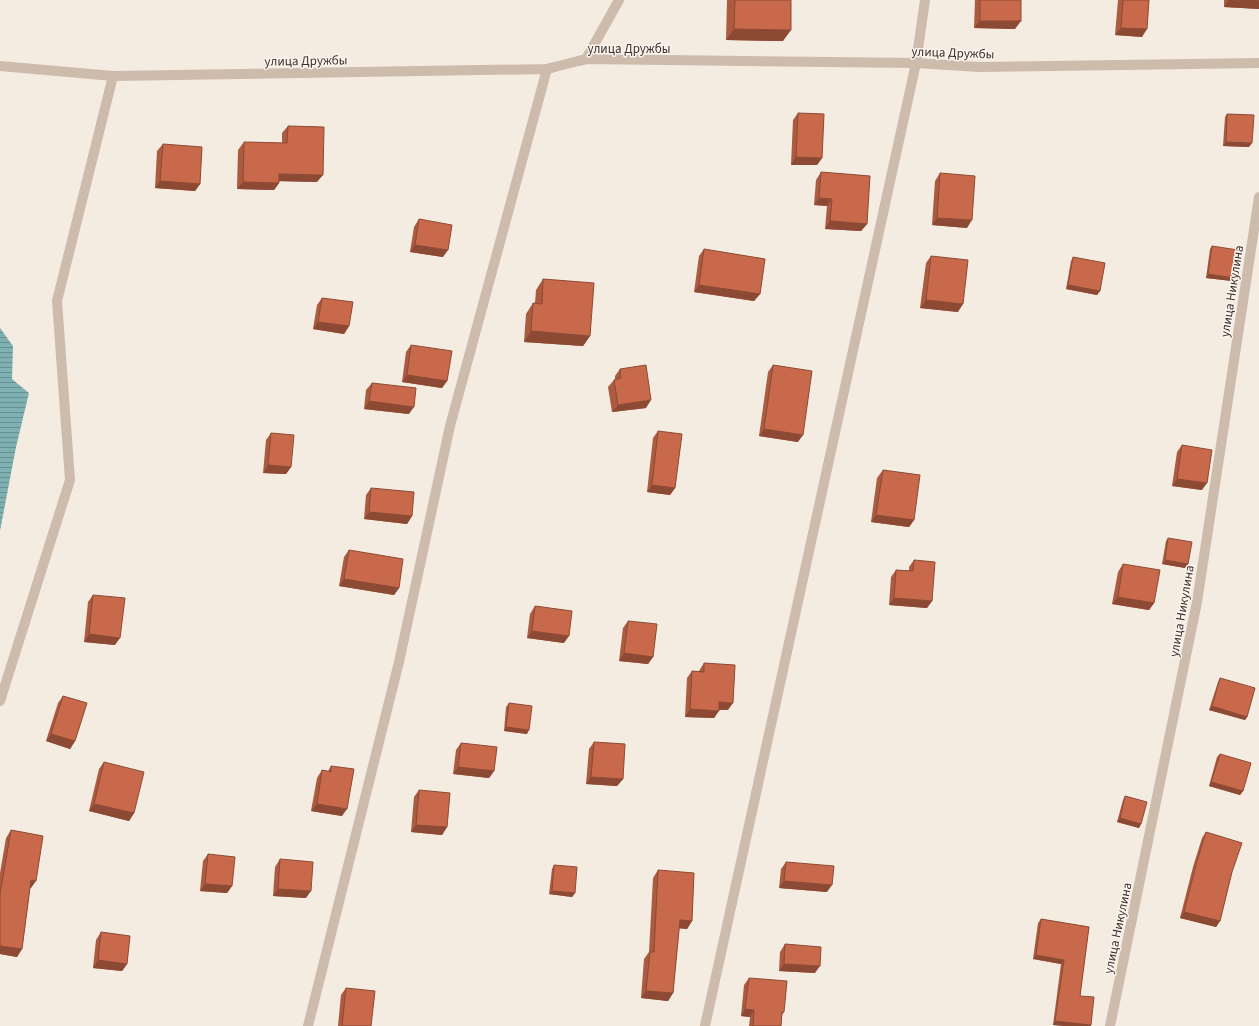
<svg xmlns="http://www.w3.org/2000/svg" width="1259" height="1026" font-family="'Source Sans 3',sans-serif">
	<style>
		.water { fill: url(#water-rules) }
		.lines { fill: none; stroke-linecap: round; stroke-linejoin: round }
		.lane { stroke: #cdbbac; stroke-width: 10 }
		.street { stroke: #cdbbac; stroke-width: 10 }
		.wall { fill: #ac5a40 }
		.shaded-wall { fill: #8c4a34 }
		.building { fill: #c8694b; stroke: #8c4a34 }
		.labels { text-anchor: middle; stroke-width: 3; stroke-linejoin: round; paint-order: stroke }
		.street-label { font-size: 13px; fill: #3b302b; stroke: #fbf5ee }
	</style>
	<defs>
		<pattern id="water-rules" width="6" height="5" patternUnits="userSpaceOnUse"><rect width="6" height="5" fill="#7fb0b2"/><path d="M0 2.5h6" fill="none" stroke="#699091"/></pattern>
	</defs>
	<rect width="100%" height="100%" fill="#f4ebe1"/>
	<polygon class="water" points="0,328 13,346 12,379 29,393 16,447 0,531"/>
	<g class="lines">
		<g class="lane">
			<polyline points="579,61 586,59 619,0"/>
			<polyline points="0,701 70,480 57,301 113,76"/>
			<polyline points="308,1026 399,662 450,426 547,69 554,67"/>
			<polyline points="705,1026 916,63 925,0"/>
			<polyline points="1110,1026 1197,602 1259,197"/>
		</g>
		<polyline class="street" points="0,66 113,76 547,69 586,59 916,63 979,67 1259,63"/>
	</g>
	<g class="wall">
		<polygon points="727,0 791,0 783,41 726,40"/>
		<polygon points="975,0 1021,0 1015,29 974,28"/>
		<polygon points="1118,0 1149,0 1142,37 1115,35"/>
		<polygon points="1224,0 1259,0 1259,9 1224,7"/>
		<polygon points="798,113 822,158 817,165 791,165 793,120"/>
		<polygon points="1227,114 1249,147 1223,146 1225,117"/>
		<polygon points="288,126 317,182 279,181 279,183 274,190 237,189 238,150 244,142 282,143 282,133"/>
		<polygon points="163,144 200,184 195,191 155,188 157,151"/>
		<polygon points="821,172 867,224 861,231 825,229 827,206 814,205 816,180"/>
		<polygon points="940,173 967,228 932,225 935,181"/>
		<polygon points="419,219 443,257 410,252 414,227"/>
		<polygon points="1212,246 1234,278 1232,281 1206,278 1210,249"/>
		<polygon points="704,249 760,294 754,301 694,292 699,256"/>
		<polygon points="931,256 958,312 920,308 926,263"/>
		<polygon points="1073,257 1100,291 1097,295 1066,289 1071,261"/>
		<polygon points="543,279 590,336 583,346 524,342 526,314 533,303 535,303 536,290"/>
		<polygon points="322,298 349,326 344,334 313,329 317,305"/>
		<polygon points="411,345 447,381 442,388 402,382 406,352"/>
		<polygon points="773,365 798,442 759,436 768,372"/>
		<polygon points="620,369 646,408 612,412 608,387 614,380 615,379 615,376"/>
		<polygon points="372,383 409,414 364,409 366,390"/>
		<polygon points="658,431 675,488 670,495 647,492 653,438"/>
		<polygon points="271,433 291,467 286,474 263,473 266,440"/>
		<polygon points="1182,445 1202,490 1172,486 1177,452"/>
		<polygon points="883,470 914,520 909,527 871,522 877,478"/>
		<polygon points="371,488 412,516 407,524 364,519 366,495"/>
		<polygon points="1168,538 1188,564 1185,568 1162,564 1166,541"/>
		<polygon points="349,550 399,588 394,595 339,586 344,557"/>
		<polygon points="914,560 932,601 927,608 889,605 891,577 896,570 909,571 909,567"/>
		<polygon points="1123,564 1154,603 1149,610 1112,604 1118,572"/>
		<polygon points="93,595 115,645 84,642 88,602"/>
		<polygon points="535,606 564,643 527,638 530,614"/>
		<polygon points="628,621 653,657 648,664 619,661 623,628"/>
		<polygon points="704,663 728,710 719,710 714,718 685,717 687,678 692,671 699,671"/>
		<polygon points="1220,678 1247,717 1245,720 1209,710 1218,682"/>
		<polygon points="63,696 75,741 70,749 46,741 58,703"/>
		<polygon points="509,703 527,734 504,731 506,707"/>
		<polygon points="594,742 623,779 617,786 586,784 589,749"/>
		<polygon points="461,743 494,771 489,778 453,774 456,750"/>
		<polygon points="1220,754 1243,791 1240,795 1209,786 1217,757"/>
		<polygon points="104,762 134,813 129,821 89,811 99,769"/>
		<polygon points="331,766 342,816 311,811 317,778 322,770 328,771"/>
		<polygon points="419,790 447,827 442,835 411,832 414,797"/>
		<polygon points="1125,796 1141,824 1139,828 1117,822 1123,800"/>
		<polygon points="11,830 31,888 30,888 22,949 17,957 0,954 0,873 6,838"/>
		<polygon points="1206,832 1232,872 1220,921 1216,927 1180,918 1193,867 1202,838"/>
		<polygon points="208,854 232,886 227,893 200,891 203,861"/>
		<polygon points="280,859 306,898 273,896 275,867"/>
		<polygon points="786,862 827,892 779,888 781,869"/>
		<polygon points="554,865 575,893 572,897 549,894 552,869"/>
		<polygon points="658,870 692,921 687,929 679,928 673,993 668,1001 641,998 644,959 649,952 653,878"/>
		<polygon points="1041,919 1089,927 1080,996 1091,1025 1090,1026 1065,1026 1053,1025 1061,964 1033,959 1038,923"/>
		<polygon points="101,932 127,964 122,971 93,968 96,940"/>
		<polygon points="785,944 815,973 779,971 780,952"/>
		<polygon points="749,978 784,1012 782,1015 781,1026 749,1026 750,1017 741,1016 744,985"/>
		<polygon points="346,988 371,1026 338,1026 341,995"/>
	</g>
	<g class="shaded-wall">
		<polygon points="1228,0 1259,1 1259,9 1224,7"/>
		<polygon points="980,21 1021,21 1015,29 974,28"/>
		<polygon points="1121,28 1147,29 1142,37 1115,35"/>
		<polygon points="734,29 791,30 783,41 726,40"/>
		<polygon points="1226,142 1252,143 1249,147 1223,146"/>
		<polygon points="796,157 822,158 817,165 791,165"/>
		<polygon points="279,174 323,175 317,182 274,181"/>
		<polygon points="160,181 200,184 195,191 155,188"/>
		<polygon points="243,182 279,183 274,190 237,189"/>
		<polygon points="819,198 832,199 827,206 814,205"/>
		<polygon points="937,218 972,220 967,228 932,225"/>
		<polygon points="830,221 867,224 861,231 825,229"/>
		<polygon points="415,245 448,250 443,257 410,252"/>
		<polygon points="1208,274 1234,278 1232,281 1206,278"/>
		<polygon points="699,285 760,294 754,301 694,292"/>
		<polygon points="1068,285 1100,291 1097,295 1066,289"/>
		<polygon points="926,300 963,304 958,312 920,308"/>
		<polygon points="318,322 349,326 344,334 313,329"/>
		<polygon points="531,331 590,336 583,346 524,342"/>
		<polygon points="407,375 447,381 442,388 402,382"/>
		<polygon points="651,400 646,408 612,412 618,405"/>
		<polygon points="369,401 414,407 409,414 364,409"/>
		<polygon points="764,429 803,435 798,442 759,436"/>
		<polygon points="268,465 291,467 286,474 263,473"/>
		<polygon points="1177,479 1207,483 1202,490 1172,486"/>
		<polygon points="652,485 675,488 670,495 647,492"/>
		<polygon points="369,512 412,516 407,524 364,519"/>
		<polygon points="876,515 914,520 909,527 871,522"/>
		<polygon points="1165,560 1188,564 1185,568 1162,564"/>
		<polygon points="344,579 399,588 394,595 339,586"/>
		<polygon points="1118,597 1154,603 1149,610 1112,604"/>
		<polygon points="894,598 932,601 927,608 889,605"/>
		<polygon points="532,631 569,636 564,643 527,638"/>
		<polygon points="89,634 120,638 115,645 84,642"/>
		<polygon points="624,653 653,657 648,664 619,661"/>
		<polygon points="719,702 733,703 728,710 714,709"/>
		<polygon points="1212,706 1247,717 1245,720 1209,710"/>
		<polygon points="690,709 719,711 714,718 685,717"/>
		<polygon points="506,727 529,730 527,734 504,731"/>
		<polygon points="51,734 75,741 70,749 46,741"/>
		<polygon points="458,767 494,771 489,778 453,774"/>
		<polygon points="591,777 623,779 617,786 586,784"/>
		<polygon points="1211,782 1243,791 1240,795 1209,786"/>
		<polygon points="94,804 134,813 129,821 89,811"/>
		<polygon points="317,804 347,809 342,816 311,811"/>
		<polygon points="1120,818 1141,824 1139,828 1117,822"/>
		<polygon points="416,825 447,827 442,835 411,832"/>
		<polygon points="31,880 36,881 31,888 26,888"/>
		<polygon points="784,881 832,885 827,892 779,888"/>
		<polygon points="205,884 232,886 227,893 200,891"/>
		<polygon points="278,889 311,891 306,898 273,896"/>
		<polygon points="552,891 575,893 572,897 549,894"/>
		<polygon points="1184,912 1220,921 1216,927 1180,918"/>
		<polygon points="680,920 692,921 687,929 675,928"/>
		<polygon points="0,946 22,949 17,957 0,954"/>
		<polygon points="1036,955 1064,960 1061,964 1033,959"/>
		<polygon points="98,960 127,964 122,971 93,968"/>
		<polygon points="784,964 820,966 815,973 779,971"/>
		<polygon points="646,991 673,993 668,1001 641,998"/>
		<polygon points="745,1009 754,1010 750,1017 741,1016"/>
		<polygon points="1055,1021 1091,1025 1090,1026 1065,1026 1053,1025"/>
	</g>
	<g class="building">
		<polygon points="735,0 791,0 791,30 734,29"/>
		<rect x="980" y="0" width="41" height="21"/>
		<polygon points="1123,0 1149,0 1147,29 1121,28"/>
		<polygon points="1240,0 1259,0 1259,1"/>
		<polygon points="798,113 824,114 822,158 796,157"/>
		<polygon points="1227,114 1254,115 1252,143 1226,142"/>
		<polygon points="288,126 324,127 323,175 279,174 279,183 243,182 244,142 287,143"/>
		<polygon points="163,144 202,147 200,184 160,181"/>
		<polygon points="821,172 870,176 867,224 830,221 832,199 819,198"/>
		<polygon points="940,173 975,176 972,220 937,218"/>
		<polygon points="419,219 452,225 448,250 415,245"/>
		<polygon points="1212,246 1238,250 1234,278 1208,274"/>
		<polygon points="704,249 765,259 760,294 699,285"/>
		<polygon points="931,256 968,260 963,304 926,300"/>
		<polygon points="1073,257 1105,263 1100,291 1068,285"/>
		<polygon points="543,279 594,283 590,336 531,331 533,303 542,304"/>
		<polygon points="322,298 353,302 349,326 318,322"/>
		<polygon points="411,345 452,351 447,381 407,375"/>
		<polygon points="646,365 651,400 618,405 614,380 621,378 620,369"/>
		<polygon points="773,365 812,371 803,435 764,429"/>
		<polygon points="372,383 416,388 414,407 369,401"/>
		<polygon points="658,431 682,434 675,488 652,485"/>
		<polygon points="271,433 294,435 291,467 268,465"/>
		<polygon points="1182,445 1212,450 1207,483 1177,479"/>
		<polygon points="883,470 920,475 914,520 876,515"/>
		<polygon points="371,488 414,492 412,516 369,512"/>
		<polygon points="1168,538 1192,542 1188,564 1165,560"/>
		<polygon points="349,550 403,559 399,588 344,579"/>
		<polygon points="914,560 935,562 932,601 894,598 896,570 913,571"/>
		<polygon points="1123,564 1160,570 1154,603 1118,597"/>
		<polygon points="93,595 125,598 120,638 89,634"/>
		<polygon points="535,606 572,611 569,636 532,631"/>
		<polygon points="628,621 657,624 653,657 624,653"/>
		<polygon points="704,663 735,665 733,703 719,702 719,711 690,709 692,671 704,672"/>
		<polygon points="1220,678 1255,688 1247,717 1212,706"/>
		<polygon points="63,696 87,703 75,741 51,734"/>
		<polygon points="509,703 532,706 529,730 506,727"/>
		<polygon points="594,742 625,744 623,779 591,777"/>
		<polygon points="461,743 497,747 494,771 458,767"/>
		<polygon points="1220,754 1251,763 1243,791 1211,782"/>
		<polygon points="104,762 144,772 134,813 94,804"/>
		<polygon points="331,766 354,769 347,809 317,804 322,770 331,772"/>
		<polygon points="419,790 450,793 447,827 416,825"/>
		<polygon points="1125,796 1147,802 1141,824 1120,818"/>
		<polygon points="11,830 43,836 36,881 31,880 22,949 0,946 0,894"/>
		<polygon points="1206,832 1242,843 1232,872 1220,921 1184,912 1197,861"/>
		<polygon points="208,854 235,857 232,886 205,884"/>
		<polygon points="280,859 313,862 311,891 278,889"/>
		<polygon points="786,862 834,866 832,885 784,881"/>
		<polygon points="554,865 577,867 575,893 552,891"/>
		<polygon points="658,870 694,873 692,921 680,920 673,993 646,991 650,952 654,952"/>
		<polygon points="1041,919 1089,927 1080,996 1094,997 1091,1025 1055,1021 1064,960 1036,955"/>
		<polygon points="101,932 130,936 127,964 98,960"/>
		<polygon points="785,944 821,947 820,966 784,964"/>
		<polygon points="749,978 787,981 784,1012 782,1012 781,1026 753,1026 754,1010 745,1009"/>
		<polygon points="346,988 375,991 371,1026 342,1026"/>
	</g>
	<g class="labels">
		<g class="street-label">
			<text x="629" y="53">улица Дружбы</text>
			<text transform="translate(953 52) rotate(2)" y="5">улица Дружбы</text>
			<text transform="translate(306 60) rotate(-1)" y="5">улица Дружбы</text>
			<text transform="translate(1231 291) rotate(-81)" y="5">улица Никулина</text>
			<text transform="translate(1181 611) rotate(-80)" y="5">улица Никулина</text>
			<text transform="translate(1117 928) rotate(-78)" y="5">улица Никулина</text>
		</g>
	</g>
</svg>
